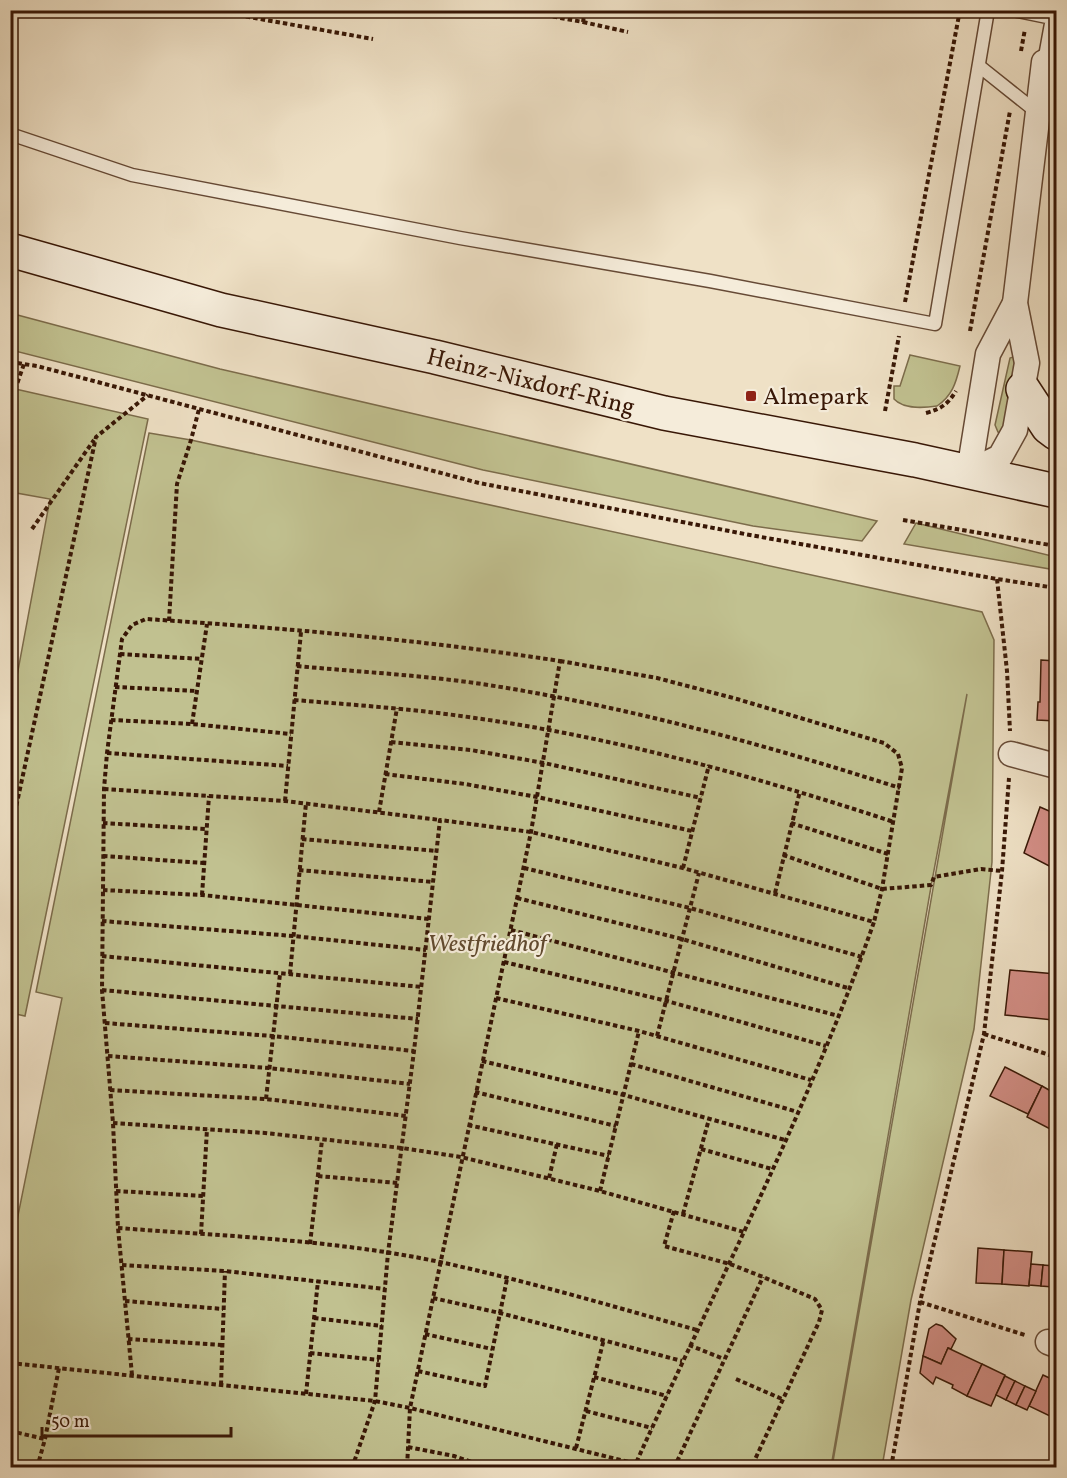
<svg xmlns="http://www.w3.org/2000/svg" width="1067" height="1478" font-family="Vollkorn,serif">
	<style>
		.green { fill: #c1c190; stroke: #7c6c4b; stroke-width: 1.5 }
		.building { fill: #d38e86; stroke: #381706; stroke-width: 1.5 }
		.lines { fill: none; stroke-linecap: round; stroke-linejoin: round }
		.service-casing { stroke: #664a36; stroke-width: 15 }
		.minor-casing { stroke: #664a36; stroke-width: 27 }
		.secondary-casing { stroke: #381706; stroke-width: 36 }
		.path { stroke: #381706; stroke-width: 4; stroke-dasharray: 4.5 3; stroke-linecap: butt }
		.service { stroke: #f5ecda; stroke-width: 12 }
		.minor { stroke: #f5ecda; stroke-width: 24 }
		.secondary { stroke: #f5ecda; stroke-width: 33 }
		.poi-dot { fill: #8f2418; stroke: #f5ecda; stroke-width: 2 }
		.labels { text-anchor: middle; stroke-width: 4.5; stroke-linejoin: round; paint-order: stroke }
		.street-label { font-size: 24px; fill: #381706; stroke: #f5ecda }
		.poi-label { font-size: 24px; fill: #381706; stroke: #f5ecda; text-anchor: start }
		.park-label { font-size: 24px; font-style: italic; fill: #614a2f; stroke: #f5ecda }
	</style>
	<rect width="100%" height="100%" fill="#efe1c6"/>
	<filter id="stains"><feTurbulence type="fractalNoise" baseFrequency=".00333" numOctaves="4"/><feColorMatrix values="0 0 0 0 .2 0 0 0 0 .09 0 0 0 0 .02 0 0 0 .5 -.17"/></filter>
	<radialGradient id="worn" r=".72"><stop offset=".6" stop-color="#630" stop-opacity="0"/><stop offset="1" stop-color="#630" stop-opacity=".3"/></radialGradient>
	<g class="green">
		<polygon points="10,313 220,369 877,521 862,541 753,526 483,470 11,350"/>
		<path d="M910,355L960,366C956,383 952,396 937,406C924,408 903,409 894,399V386H900Z"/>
		<polygon points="1013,357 1015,359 1008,421 1002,433 998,432 995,425 1010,358"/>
		<polygon points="11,388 148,419 25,1016 11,1013 11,708 50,499 11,492"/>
		<polygon points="149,433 191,440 982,612 994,640 992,862 974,1029 911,1300 882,1467 832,1467 967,694 932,881 831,1467 11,1467 11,1250 62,998 36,992"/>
		<polygon points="916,523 1056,557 1056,570 904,544"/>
	</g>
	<g class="building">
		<polygon points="1041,660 1056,661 1056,721 1037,720 1038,702 1040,702"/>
		<polygon points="1040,807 1056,814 1056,862 1053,868 1024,853"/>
		<polygon points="1010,970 1056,974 1053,1020 1005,1015"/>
		<polygon points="1056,992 1056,1019 1054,1019"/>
		<polygon points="1005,1067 1042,1086 1028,1114 990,1096"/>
		<polygon points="1042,1086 1056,1094 1056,1132 1027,1117"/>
		<polygon points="978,1248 1004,1250 1002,1284 976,1283"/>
		<polygon points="1004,1250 1032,1252 1029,1286 1002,1284"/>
		<polygon points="1031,1264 1043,1265 1041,1286 1029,1285"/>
		<polygon points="1043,1265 1054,1266 1053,1287 1041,1286"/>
		<polygon points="1054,1266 1056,1266 1056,1288 1053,1287"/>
		<polygon points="936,1324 942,1326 956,1339 951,1349 948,1348 941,1364 923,1356 929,1329"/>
		<polygon points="948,1348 982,1364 967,1396 952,1388 953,1385 936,1377 933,1384 920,1373 923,1356 941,1364"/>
		<polygon points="982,1364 1005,1375 991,1406 967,1396"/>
		<polygon points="1043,1375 1056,1381 1056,1412 1054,1418 1029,1406"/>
		<polygon points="1005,1376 1015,1381 1006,1400 996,1395"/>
		<polygon points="1015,1381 1025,1386 1016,1405 1006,1400"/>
		<polygon points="1025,1386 1036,1391 1027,1410 1016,1405"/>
	</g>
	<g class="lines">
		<g class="service-casing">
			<g id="service">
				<polyline points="1013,10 1052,18 1044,62"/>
				<polyline points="979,66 1038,113"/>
				<polyline points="10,134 132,175 460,238 710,281 935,324 988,10"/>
			</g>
		</g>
		<g class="minor-casing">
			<g id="minor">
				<polyline points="969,472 1000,457 1015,430 1027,363 1015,303 1044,62"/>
				<polyline points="969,472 988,354 1015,303"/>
				<polyline points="1011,754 1056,766"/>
				<polyline points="1048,1342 1056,1345"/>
			</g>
		</g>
		<g class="secondary-casing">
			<g id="secondary">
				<polyline points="10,250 221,310 435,357 664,413 915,460 1056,491"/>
				<polyline points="1023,389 1048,427 1056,433"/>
			</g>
		</g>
		<g class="path">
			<polyline points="209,10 373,39"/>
			<polyline points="516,10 583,22 585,10"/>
			<polyline points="583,22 628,32"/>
			<polyline points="1021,51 1025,29"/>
			<polyline points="905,302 960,10"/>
			<polyline points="970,331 1010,111"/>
			<polyline points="10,362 37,366 479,483 750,535 997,579 1056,588"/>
			<polyline points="10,404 24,364"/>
			<polyline points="885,411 899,336"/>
			<path d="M926,413C941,409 948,404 956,391"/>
			<polyline points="903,520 1056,546"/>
			<polyline points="32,529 94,440"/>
			<polyline points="997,579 1007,671 1010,731"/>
			<polyline points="169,621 177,484 191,440 199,409"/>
			<polyline points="120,654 202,659"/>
			<polyline points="560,661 657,678 737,699 884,743 898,754 902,768 882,889 874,922"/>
			<path d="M297,666C359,672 421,675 482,684C625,706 763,744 900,788"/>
			<polyline points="115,687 197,691"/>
			<path d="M294,700C355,705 415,709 475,718C618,738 757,777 894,822"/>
			<polyline points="111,720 192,724 291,734"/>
			<polyline points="192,724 207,624"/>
			<polyline points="391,742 471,750 544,763 701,798"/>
			<polyline points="107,753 288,766"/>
			<polyline points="385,774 465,784 537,797 692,831"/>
			<polyline points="104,789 285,801 440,820"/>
			<polyline points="285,801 301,632"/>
			<polyline points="379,812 397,708"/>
			<polyline points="103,823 206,829"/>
			<polyline points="791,823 888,854"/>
			<polyline points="10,835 96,437 148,395"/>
			<polyline points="302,839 437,851"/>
			<polyline points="783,855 882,889 931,885 934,877 981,869 1002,871"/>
			<polyline points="103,856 204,863"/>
			<polyline points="524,868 690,908 862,957"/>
			<polyline points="683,868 709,765"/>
			<polyline points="299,870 433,882"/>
			<polyline points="103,890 202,895 429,919"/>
			<polyline points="775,893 800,791"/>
			<polyline points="202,895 209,796"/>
			<polyline points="517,898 682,939 851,989"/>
			<polyline points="102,921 293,936 426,950"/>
			<polyline points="511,930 839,1016"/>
			<polyline points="102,956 422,987"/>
			<polyline points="504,962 667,1001 826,1046"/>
			<polyline points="290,974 306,803"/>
			<polyline points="102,990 418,1019"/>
			<polyline points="496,998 639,1031 811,1080"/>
			<polyline points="105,1023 272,1036 414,1051"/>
			<polyline points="984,1034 1056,1057"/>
			<polyline points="657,1036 699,873"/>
			<polyline points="108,1056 269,1068 410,1084"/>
			<polyline points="482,1061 624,1095 785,1140"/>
			<polyline points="631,1064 798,1112"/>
			<polyline points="110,1090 266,1099 406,1116"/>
			<polyline points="475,1092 616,1126"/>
			<polyline points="266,1099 280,974"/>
			<polyline points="113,1123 265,1133 402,1148 461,1157 600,1191 744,1232"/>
			<polyline points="468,1125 609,1156"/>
			<polyline points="701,1149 772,1169"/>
			<polyline points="318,1176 398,1183"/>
			<polyline points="549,1178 557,1144"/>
			<polyline points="116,1191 203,1196"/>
			<polyline points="600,1191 639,1031"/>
			<polyline points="674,1211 664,1246 730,1264 763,1277 815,1299 822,1310 819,1322 751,1468"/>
			<polyline points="683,1214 709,1119"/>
			<path d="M118,1228C225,1236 336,1240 440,1262C527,1281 612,1306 697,1330"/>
			<polyline points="201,1234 207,1129"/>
			<polyline points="310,1244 322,1140"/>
			<polyline points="122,1265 225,1271 385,1289"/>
			<polyline points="433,1298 500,1313 682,1361"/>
			<polyline points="125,1301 223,1309"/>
			<polyline points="920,1302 1025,1335"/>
			<polyline points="314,1318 382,1326"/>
			<polyline points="425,1334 492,1349"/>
			<polyline points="128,1339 222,1345"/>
			<polyline points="689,1345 724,1359"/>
			<polyline points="310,1353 379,1360"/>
			<polyline points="10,1363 375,1401 410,1408 653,1468"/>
			<polyline points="418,1371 485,1386 507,1279"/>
			<path d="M132,1375L118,1228L113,1123L102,990L104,789L107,753L122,639L132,625L146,619C285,628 423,640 560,661L531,832L410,1408L407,1468"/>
			<polyline points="594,1377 667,1396"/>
			<polyline points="736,1379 782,1399"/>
			<polyline points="221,1385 225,1271"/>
			<polyline points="306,1394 318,1281"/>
			<polyline points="586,1411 652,1428"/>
			<polyline points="10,1431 45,1439"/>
			<polyline points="408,1447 454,1456 489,1468"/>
			<polyline points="576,1448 604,1339"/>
			<polyline points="37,1468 45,1439 59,1368"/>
			<path d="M352,1468L375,1401L388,1253L414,1051L440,820L531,832L683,868L874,922C809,1108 717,1284 636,1463"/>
			<polyline points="674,1468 763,1277"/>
			<polyline points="891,1468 920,1302 984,1034 1002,871 1009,778"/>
		</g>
		<use href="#service" class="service"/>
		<use href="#minor" class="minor"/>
		<use href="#secondary" class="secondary"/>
	</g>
	<rect class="poi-dot" x="745" y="390" width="12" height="12" rx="3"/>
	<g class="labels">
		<g class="street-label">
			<text transform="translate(531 381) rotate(14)" y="8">Heinz-Nixdorf-Ring</text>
		</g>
		<g class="poi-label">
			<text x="763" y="404">Almepark</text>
		</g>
		<g class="park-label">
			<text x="487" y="951">Westfriedhof</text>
		</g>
	</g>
	<rect width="1067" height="1478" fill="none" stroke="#efe1c6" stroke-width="36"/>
	<rect x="12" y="12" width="1043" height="1454" fill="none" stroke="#381706" stroke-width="3"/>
	<rect x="18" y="18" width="1031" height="1442" fill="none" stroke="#381706" stroke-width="1.5"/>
	<path d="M42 1427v9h189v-9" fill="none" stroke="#381706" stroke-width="3"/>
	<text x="51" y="1427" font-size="18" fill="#381706" stroke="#f5ecda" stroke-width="4.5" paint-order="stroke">50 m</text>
	<rect width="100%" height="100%" filter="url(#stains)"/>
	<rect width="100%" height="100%" fill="url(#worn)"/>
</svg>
